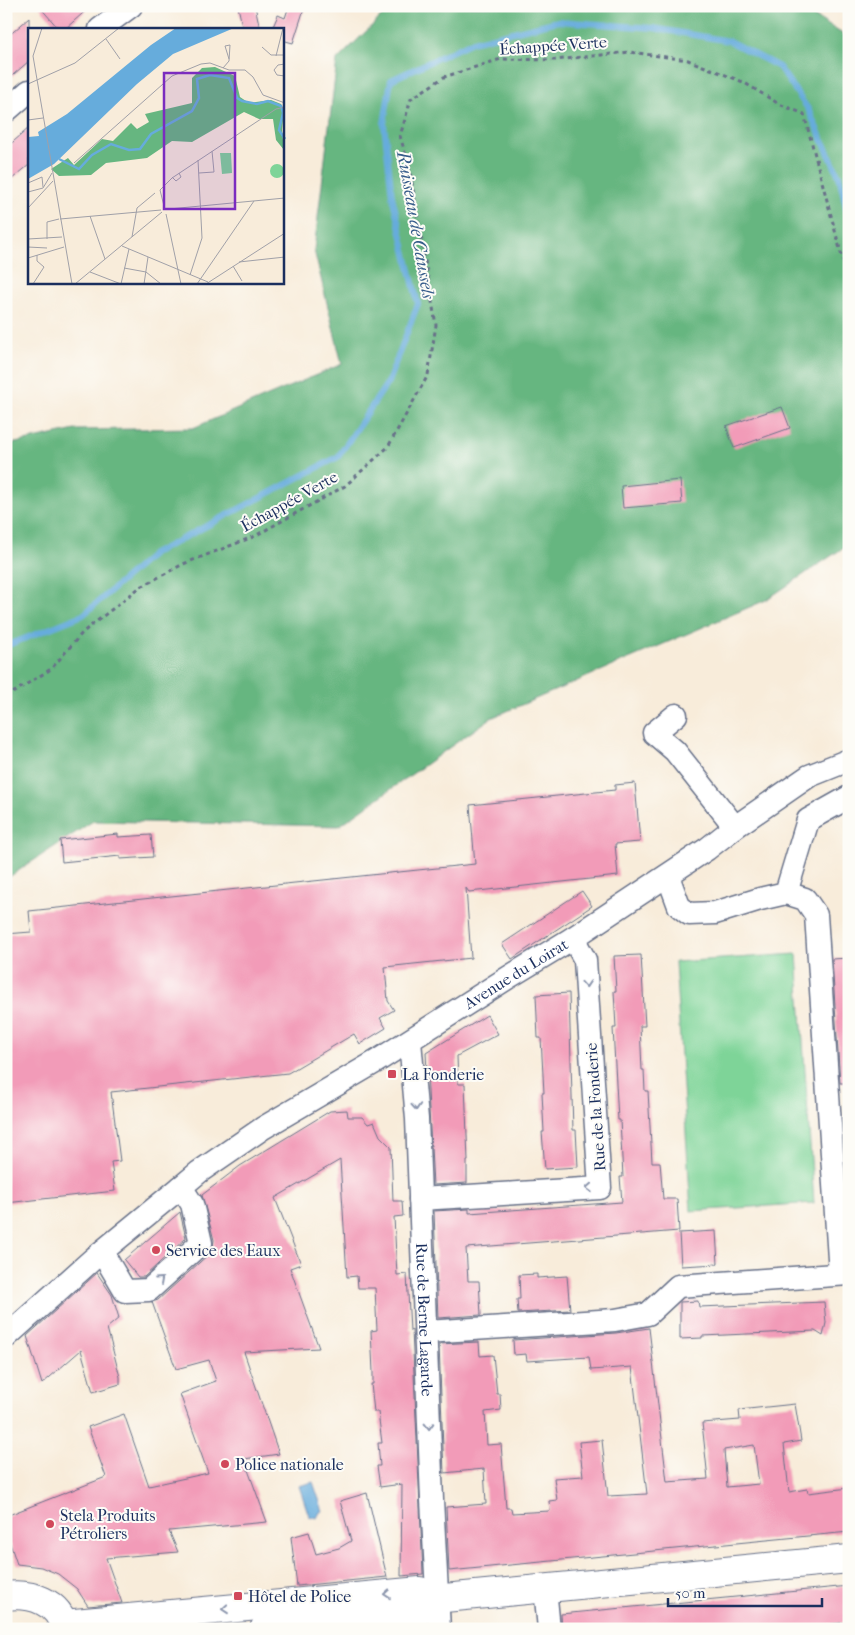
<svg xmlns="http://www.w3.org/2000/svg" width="855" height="1635" font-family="'IM FELL French Canon',serif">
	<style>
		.green { fill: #7ed498; stroke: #4c827b }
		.forest { fill: #66b680; stroke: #40726f }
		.water { fill: #66acdc; stroke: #406e9d }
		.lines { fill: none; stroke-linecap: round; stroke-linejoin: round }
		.stream { stroke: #66acdc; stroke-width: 6 }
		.building { fill: #f29bb8; fill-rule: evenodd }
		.minor-casing { stroke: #687189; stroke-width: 25 }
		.major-casing { stroke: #687189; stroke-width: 30 }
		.path { stroke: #687189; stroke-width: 3; stroke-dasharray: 4 4; stroke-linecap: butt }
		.minor { stroke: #fff; stroke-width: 22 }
		.major { stroke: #fff; stroke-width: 28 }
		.oneway { stroke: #8d97ae }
		.poi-dot { fill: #d1495b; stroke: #fdfcf7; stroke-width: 2 }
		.labels { text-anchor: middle; stroke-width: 4; stroke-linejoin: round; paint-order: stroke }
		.street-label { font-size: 16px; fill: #1b2f5e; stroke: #fdfcf7 }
		.poi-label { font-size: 16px; fill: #1b2f5e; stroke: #fdfcf7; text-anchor: start }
		.water-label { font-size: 18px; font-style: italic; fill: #355b8a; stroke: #fdfcf7 }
		.inset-river { fill: none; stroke: #66acdc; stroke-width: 2.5 }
		.inset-road { fill: none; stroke: #a0a0a8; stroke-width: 1 }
		.view { fill: #7b2cbf; fill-opacity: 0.15; stroke: #7b2cbf; stroke-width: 2.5 }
		.inset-edge { fill: none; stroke: #1b2f5e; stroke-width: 2.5 }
	</style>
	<rect width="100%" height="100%" fill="#fdfcf7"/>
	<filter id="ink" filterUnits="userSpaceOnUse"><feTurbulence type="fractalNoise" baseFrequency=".02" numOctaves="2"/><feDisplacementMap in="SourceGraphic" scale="10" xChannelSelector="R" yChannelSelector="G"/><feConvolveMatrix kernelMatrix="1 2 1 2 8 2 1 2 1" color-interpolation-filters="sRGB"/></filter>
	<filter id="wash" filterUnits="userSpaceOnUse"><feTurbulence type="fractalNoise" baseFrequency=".0096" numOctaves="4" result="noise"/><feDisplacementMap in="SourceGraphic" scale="20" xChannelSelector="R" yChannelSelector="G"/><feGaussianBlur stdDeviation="1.12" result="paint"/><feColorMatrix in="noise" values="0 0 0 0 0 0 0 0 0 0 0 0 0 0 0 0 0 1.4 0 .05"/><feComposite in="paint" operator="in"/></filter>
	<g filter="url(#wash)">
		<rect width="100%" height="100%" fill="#f8ecda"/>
		<polygon class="green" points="797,954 814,1203 691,1211 675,962"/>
		<polygon class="forest" points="392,6 798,6 849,38 849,544 766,600 491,718 339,826 93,821 6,879 6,445 75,430 193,428 342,364 314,250 337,60"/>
		<polygon class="water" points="313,1482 323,1511 320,1512 317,1518 309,1516 299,1486"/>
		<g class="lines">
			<polyline class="stream" points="6,646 83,615 153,554 338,457 388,382 418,304 392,196 384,124 391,80 472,42 558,21 653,28 729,41 779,67 808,109 839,176 849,220"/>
		</g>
		<g id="blocks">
			<g class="building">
				<polygon points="39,6 91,6 65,29 59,29"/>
				<polygon points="238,6 255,6 260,29 249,29 242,26"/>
				<polygon points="289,6 305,6 293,43 282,40 282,29 272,29 278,15 285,18"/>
				<polygon points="29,18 29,61 6,81 6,38"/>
				<polygon points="29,128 29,165 6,184 6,148"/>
				<polygon points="782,407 790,428 734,448 726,426"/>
				<polygon points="680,480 682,503 623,508 621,486"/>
				<polygon points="635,783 640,842 615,844 618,876 469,892 466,888 471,958 385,967 388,1001 394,1010 380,1018 386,1028 360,1044 354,1034 288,1073 111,1092 120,1161 111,1162 115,1191 6,1203 6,934 31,932 29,911 475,864 470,805 615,790 615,785"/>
				<polygon points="118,834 118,837 151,835 153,857 120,859 120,856 62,862 60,840"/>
				<polygon points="582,891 592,906 512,959 502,944"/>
				<polygon points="641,955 645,1026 640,1026 642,1070 644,1070 645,1091 648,1091 652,1162 660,1162 663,1199 677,1199 679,1231 466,1248 468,1281 479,1281 481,1315 438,1318 434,1211 469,1209 469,1213 622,1202 620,1177 623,1177 620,1120 618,1120 613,1028 616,1028 614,991 616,991 614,956"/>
				<polygon points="849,958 849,1083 840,1083 832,959"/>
				<polygon points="569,993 573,1130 576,1130 578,1167 545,1169 542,1132 544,1132 542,1093 544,1093 541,1038 538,1038 536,995"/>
				<polygon points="487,1015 498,1034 457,1056 458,1084 465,1084 468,1161 467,1161 467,1183 433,1185 426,1053"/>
				<polygon points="347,1110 348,1117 362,1117 368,1124 374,1122 380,1136 391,1147 393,1201 402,1201 403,1216 394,1217 397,1275 407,1274 410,1331 412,1330 423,1574 401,1576 402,1484 380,1487 377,1466 380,1466 378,1443 382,1443 378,1412 374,1412 371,1384 373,1384 373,1372 371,1331 377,1330 375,1288 358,1288 357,1276 347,1277 340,1160 275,1198 301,1264 290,1268 319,1348 244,1352 279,1454 244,1459 267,1522 169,1531 178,1552 106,1558 122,1603 88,1606 77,1589 58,1574 41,1567 17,1564 6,1532 6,1516 106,1477 88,1427 124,1414 149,1486 208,1473 180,1394 216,1381 209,1360 176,1369 152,1302 158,1300 210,1253 213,1247 214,1240 202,1195 240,1166 330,1111"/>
				<polygon points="180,1212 186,1238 144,1277 138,1277 124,1260"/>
				<polygon points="716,1231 718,1264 681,1266 679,1233"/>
				<polygon points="97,1273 112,1295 119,1318 107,1328 120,1377 120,1384 93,1392 81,1350 42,1384 27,1336"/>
				<polygon points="537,1274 537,1278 567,1276 570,1310 518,1313 517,1299 520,1299 519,1275"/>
				<polygon points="698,1301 699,1307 824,1302 826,1323 823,1336 815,1331 702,1336 702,1338 680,1339 680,1302"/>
				<path d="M649,1328L667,1482L708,1479L702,1423L740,1420L739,1410L795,1404L801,1441L784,1444L789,1492L807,1489L808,1493L849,1488V1532L449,1571L446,1507L486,1504L484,1469L444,1473L439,1344L479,1342L480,1356L493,1355L497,1394H500L501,1410L485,1412L487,1445L501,1444L506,1508H511L512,1513L550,1511L549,1501L557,1500L554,1478L583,1476L579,1442L602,1440L608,1496L647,1494L632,1367L591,1370L589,1357L527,1361L526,1354L514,1355L513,1340L616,1333ZM754,1445L759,1484L727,1487L724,1450Z"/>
				<polygon points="367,1493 387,1577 297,1586 291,1537 309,1532 316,1554 339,1548 351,1541 340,1501"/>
				<polygon points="849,1586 849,1622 825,1625 826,1629 562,1629 561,1614"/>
			</g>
		</g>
	</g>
	<g filter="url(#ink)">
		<use href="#blocks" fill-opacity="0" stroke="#687189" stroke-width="1"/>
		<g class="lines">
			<g class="minor-casing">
				<g id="minor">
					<polyline points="100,29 131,6"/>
					<polyline points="6,111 29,91"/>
					<polyline points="676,715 654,733 675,751 735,827"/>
					<polyline points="668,876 679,906 689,914 715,913 760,899 786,893 808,820 849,797"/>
					<polyline points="786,893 805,899 816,915 840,1274"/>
					<path id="s1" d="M410,1041L417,1119L432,1500L439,1629"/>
					<polyline points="420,1199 600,1188 585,960 573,938"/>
					<polyline points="102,1252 125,1291 149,1290 201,1243 192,1204 181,1187"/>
					<polyline points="426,1332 615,1320 648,1314 678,1286 849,1274"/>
					<path id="s2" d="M6,1337L93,1259L181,1187L199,1172L263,1128L377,1061L509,977L573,938L707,849L735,827L809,776L849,760"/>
					<polyline points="545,1588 549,1629"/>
				</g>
			</g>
			<g class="major-casing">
				<g id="major">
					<path d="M6,1596C31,1593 59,1601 65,1629"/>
					<polyline points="64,1624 420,1591 434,1599 849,1559"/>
					<polyline points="264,1629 411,1615 424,1609 434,1599"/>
				</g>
			</g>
			<polyline class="path" points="6,697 51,669 83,632 139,588 183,564 253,537 345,486 388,447 428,375 436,325 409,166 400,136 411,99 444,77 501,59 555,60 630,52 688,60 743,82 779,104 804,114 849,283"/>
			<use href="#minor" class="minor"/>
			<use href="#major" class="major"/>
		</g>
		<defs><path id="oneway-chevron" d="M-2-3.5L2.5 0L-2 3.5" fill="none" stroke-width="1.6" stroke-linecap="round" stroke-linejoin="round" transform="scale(1.25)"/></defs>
		<g class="oneway">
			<use href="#oneway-chevron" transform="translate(586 984) rotate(86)"/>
			<use href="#oneway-chevron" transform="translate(416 1107) rotate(86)"/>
			<use href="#oneway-chevron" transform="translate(589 1188) rotate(177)"/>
			<use href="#oneway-chevron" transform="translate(160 1280) rotate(-42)"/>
			<use href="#oneway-chevron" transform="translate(429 1426) rotate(88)"/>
			<use href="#oneway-chevron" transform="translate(387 1594) rotate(175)"/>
			<use href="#oneway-chevron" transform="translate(225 1609) rotate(175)"/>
		</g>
	</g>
	<g class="poi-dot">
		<rect x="387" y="1069" width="10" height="10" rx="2.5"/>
		<circle cx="156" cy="1250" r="5"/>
		<circle cx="225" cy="1464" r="5"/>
		<circle cx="50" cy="1524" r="5"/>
		<rect x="233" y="1591" width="10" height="10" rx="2.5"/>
	</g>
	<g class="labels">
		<g class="street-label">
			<text transform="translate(553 45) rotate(-4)" y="6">Échappée Verte</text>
			<text transform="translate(289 501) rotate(-29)" y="6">Échappée Verte</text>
			<text dy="6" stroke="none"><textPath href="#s2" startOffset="628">Avenue du Loirat</textPath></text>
			<text transform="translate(595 1107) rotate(-94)" y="6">Rue de la Fonderie</text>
			<text dy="6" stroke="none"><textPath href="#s1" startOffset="279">Rue de Berne Lagarde</textPath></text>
		</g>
		<g class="poi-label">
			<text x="402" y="1080">La Fonderie</text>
			<text x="166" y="1256">Service des Eaux</text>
			<text x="235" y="1470">Police nationale</text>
			<text x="60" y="1521">Stela Produits<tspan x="60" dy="18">Pétroliers</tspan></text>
			<text x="248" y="1602">Hôtel de Police</text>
		</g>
		<g class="water-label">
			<text transform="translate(416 225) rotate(80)" y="6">Ruisseau de Caussels</text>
		</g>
	</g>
	<g transform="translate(28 28)">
		<rect width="256" height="256" fill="#f8ecda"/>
		<path d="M192,125H203L204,145L194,146ZM242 143a7 7 0 1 1 14 0a7 7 0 1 1-14 0Z" fill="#7ed498"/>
		<path d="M187,39L207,48L212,69L221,75L243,72L253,76L256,82L254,102L256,122L248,112L245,91H231L216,84L164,114L144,113L119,130L78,135L63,147L31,148L23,141L40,130L46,137L74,111L85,113L103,95L109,101L121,94L117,86L164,75V50L174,40Z" fill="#66b680"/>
		<path d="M148,0H206L145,26L109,56L26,136L0,151V109L11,108L10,104L39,86L123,17Z" fill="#66acdc"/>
		<path class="inset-river" d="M31,131L51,141L64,127L83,116L101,122L112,121L123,106L164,83L171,70L169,51L182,47L201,50L209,70L214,73L229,76L240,73L253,78L255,85L251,102L257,111"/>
		<path class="inset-road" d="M78,11L92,31M234,19L243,27H257M5,28L44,256M5,28L14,0M248,28L255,0M257,36L250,37L246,42L249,47L257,48M195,40L201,33L202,17L197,18L201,31M0,56L47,35L91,0M0,92L15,90M46,135L144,48L173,36L182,35L201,42H217L225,49L235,67L257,75M171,145L186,144L184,123M144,149L148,153L153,149L151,145M0,155L14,149L15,159M0,164L15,160L24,145M136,178L132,162L144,150L248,81L257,79M0,180L25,153M141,181L257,170M138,186L153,256M62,188L77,231M32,191L133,182M104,209L109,180L127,165M0,211L34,209M19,211V194L31,191M94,218L180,254M0,219L19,220M0,230L36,219M211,234L257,229M205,238L214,253M96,240L118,244L133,256M62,244L93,256M162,247L174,210L170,132M5,256L16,239L9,233V227M47,256L134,184M93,256L101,221M116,256L120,229M169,256L226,173M178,256L257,205"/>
		<path class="view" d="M136,45H207V181H136Z"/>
		<rect width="256" height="256" class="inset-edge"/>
	</g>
	<rect width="855" height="1635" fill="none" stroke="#fdfcf7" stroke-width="25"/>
	<path d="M668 1598v8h154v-8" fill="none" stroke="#1b2f5e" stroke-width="2.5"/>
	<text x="675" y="1598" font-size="15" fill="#1b2f5e" stroke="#fdfcf7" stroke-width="4" paint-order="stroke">50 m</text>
</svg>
